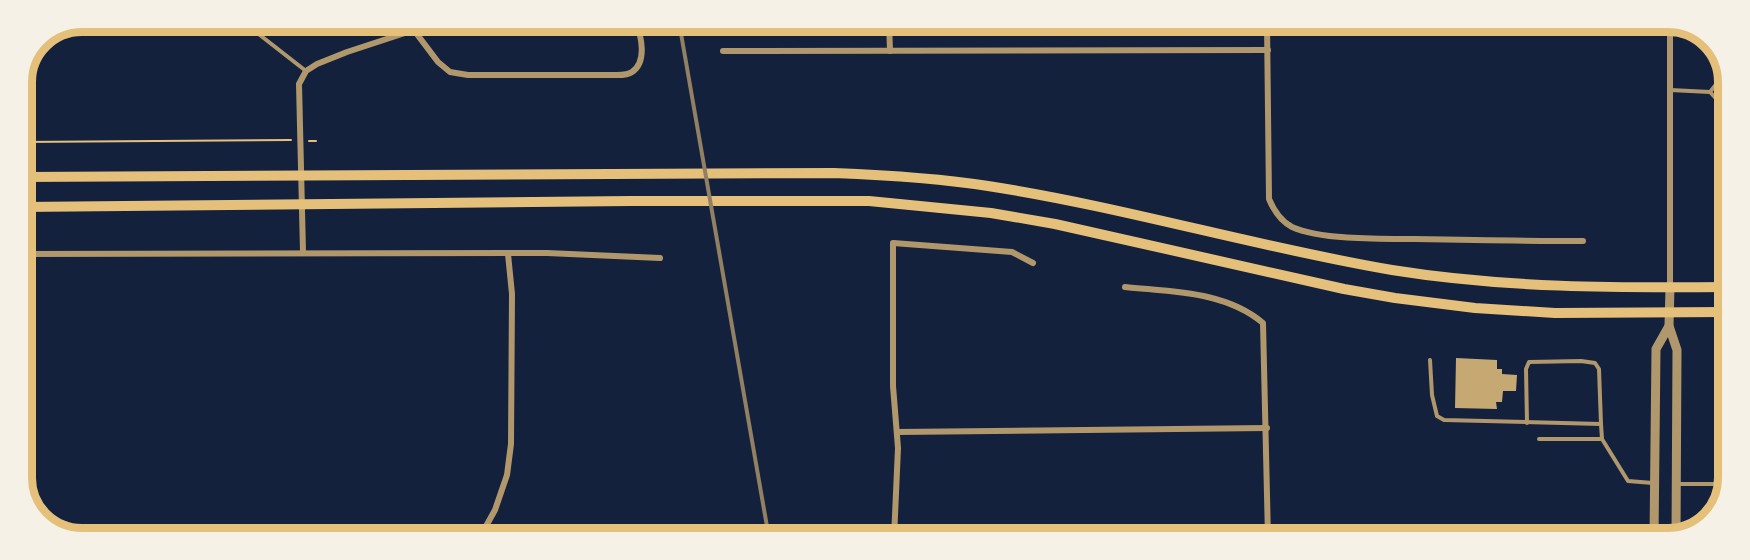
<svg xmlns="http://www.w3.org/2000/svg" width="1750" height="560" font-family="'Work Sans',sans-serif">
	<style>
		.building { fill: #c6a872 }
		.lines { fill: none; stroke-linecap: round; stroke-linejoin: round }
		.path { stroke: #e5c07b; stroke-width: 2 }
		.service { stroke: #b1986c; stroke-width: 4 }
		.minor { stroke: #b1986c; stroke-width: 6 }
		.tertiary { stroke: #b1986c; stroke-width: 9 }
		.secondary { stroke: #e5c07b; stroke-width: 10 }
		.rail { stroke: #918062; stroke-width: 4 }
		.rim { fill: none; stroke: #e5c07b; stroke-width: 8 }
	</style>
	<rect width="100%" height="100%" fill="#14213d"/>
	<g class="building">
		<polygon points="1456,358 1497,360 1497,369 1502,369 1502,374 1517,375 1516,391 1503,391 1502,402 1496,402 1497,409 1455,408"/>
		<polygon points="1517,526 1540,539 1497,539 1503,530 1506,532 1508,529 1513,531"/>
		<polygon points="1576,529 1579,532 1584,529 1587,533 1589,532 1593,539 1564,539 1569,536 1568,533"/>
	</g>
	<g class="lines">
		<g class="path">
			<polyline points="309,141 316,141"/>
			<polyline points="21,142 291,140"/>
		</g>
		<g class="service">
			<polyline points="76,23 206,23 234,26 256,32 306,71"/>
			<polyline points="1718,82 1729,83"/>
			<polyline points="1670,90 1710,92 1723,106 1722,169 1728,184"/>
			<polyline points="1710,92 1718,82 1716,44"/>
			<polyline points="1430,360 1432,395 1437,416 1444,420 1601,424 1602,439"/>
			<polyline points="1527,423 1526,369 1529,362 1581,361 1595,363 1599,369 1601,424"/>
			<polyline points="1539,439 1602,439 1628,481 1653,483"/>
			<polyline points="1678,484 1727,484"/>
			<polyline points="1722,503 1724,369 1727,365"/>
		</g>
		<g class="minor">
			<path d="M407,21L438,62L450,72L468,75H617C622,75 628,75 632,72C647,62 642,36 635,22"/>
			<polyline points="889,22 890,51"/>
			<path d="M1267,23L1269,199C1274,211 1280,221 1292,227C1320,240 1382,239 1414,239C1470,240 1527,241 1583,241"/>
			<polyline points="1670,23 1670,287"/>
			<polyline points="723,51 1268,50"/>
			<polyline points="303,252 299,84 306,71 317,64 347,52 414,30 428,21"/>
			<polyline points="21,254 547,253 660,258"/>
			<path d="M1125,287C1172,292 1225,291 1263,323L1268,538"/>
			<polyline points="897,432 1267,428"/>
			<polyline points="480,537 495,510 507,475 511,444 512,294 508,254"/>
			<polyline points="894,538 898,448 893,386 893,243 1012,252 1033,263"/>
		</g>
		<g class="tertiary">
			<polyline points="1670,287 1669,326 1677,350 1676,537"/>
			<polyline points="1654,539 1656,349 1669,326"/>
		</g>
		<g class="secondary">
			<path d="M21,177L834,173C885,175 937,178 988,186C1124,207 1256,247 1392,270C1504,288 1616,288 1728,287"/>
			<polyline points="21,207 631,201 869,201 991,213 1055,224 1344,289 1395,298 1475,308 1555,313 1728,312"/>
		</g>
		<polyline class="rail" points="679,22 769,538"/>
	</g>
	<path d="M0 0H1750V560H0ZM82 32H1668A50 50 0 0 1 1718 82V478A50 50 0 0 1 1668 528H82A50 50 0 0 1 32 478V82A50 50 0 0 1 82 32Z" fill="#f6f1e7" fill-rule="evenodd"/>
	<path class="rim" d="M82 32H1668A50 50 0 0 1 1718 82V478A50 50 0 0 1 1668 528H82A50 50 0 0 1 32 478V82A50 50 0 0 1 82 32Z"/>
</svg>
